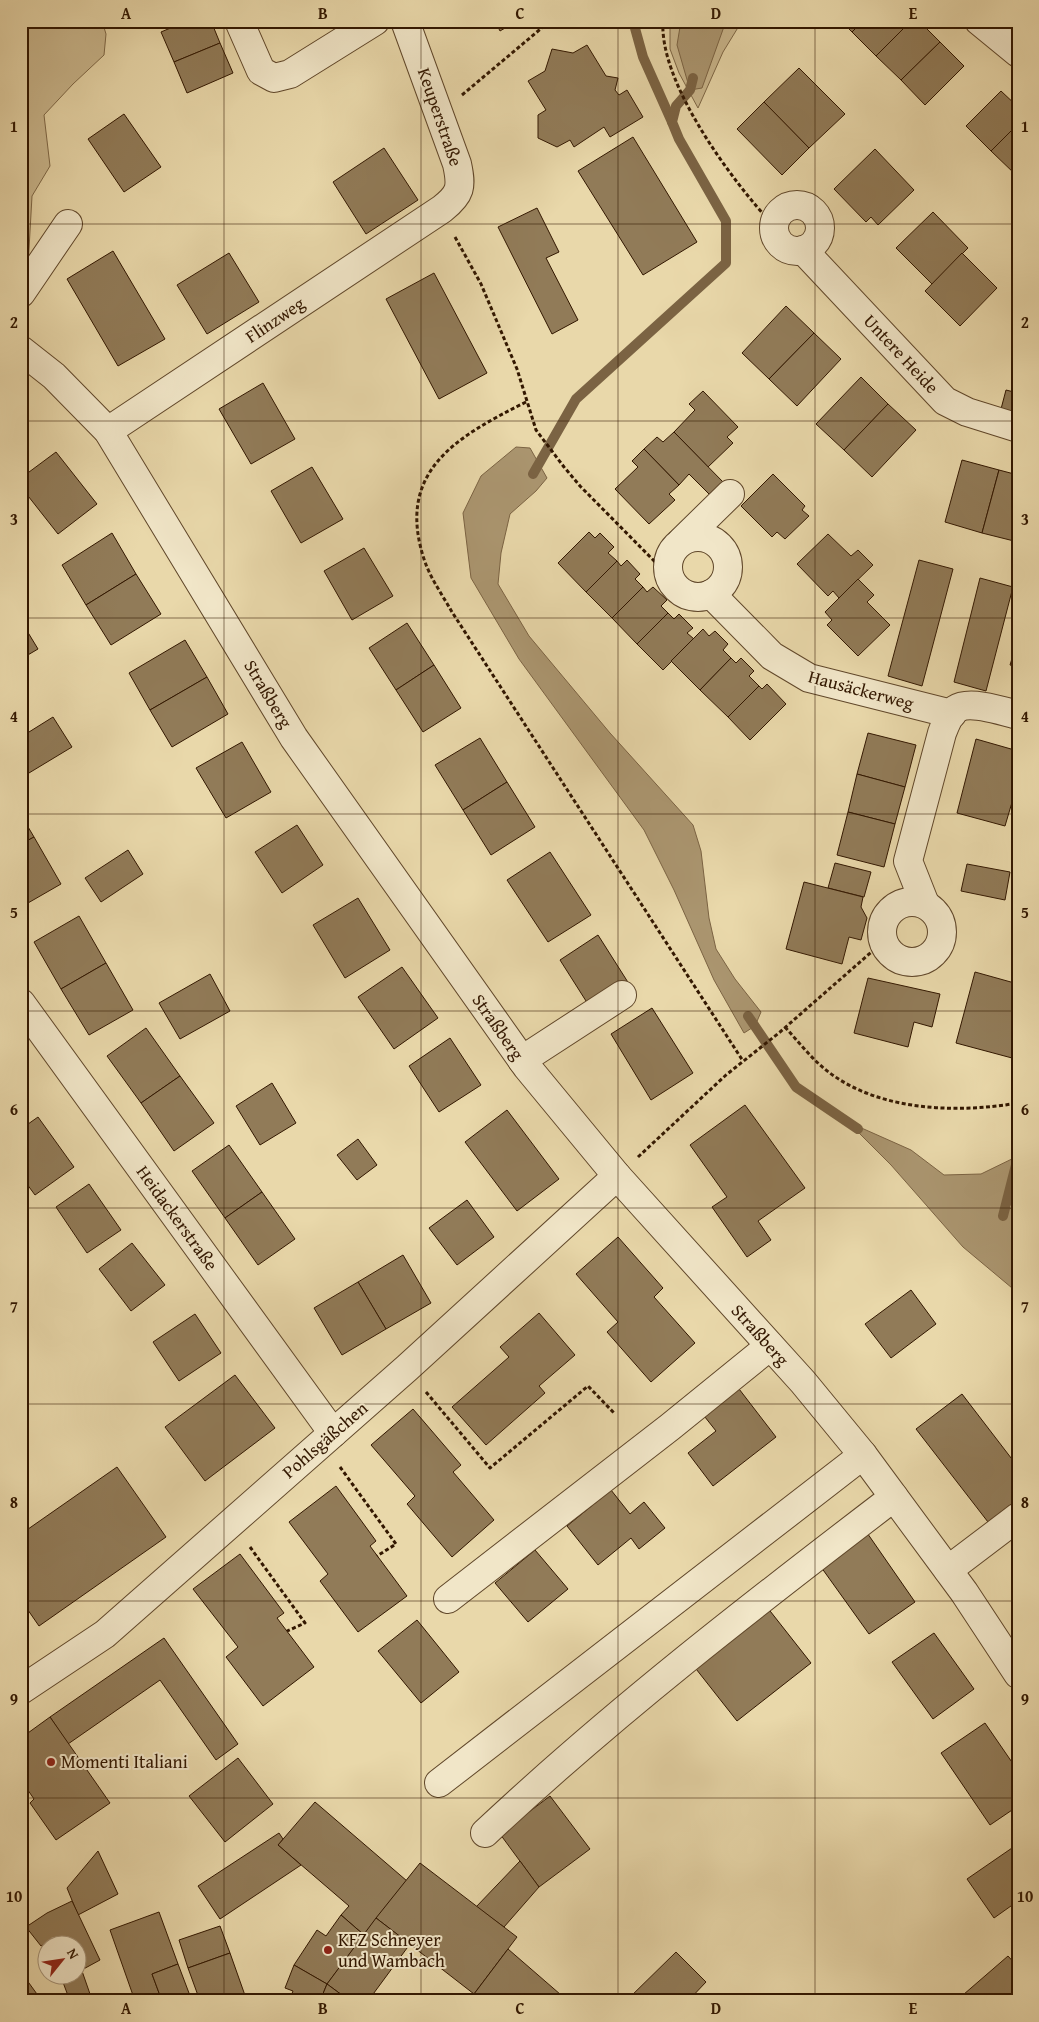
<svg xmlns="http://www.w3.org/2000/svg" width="1039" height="2022" font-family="'Gentium Book Plus',serif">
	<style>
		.green { fill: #cab78d; stroke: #7e6746 }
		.water { fill: #ab9670; stroke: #7b6343 }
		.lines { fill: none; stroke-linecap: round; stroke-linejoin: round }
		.stream { stroke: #7b6343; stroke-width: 10 }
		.building { fill: #917b58; stroke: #321700 }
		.minor-casing { stroke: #60472a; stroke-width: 30 }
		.path { stroke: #321700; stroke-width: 3; stroke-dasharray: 4 2.5; stroke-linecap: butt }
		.minor { stroke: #f1e6c8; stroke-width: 28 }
		.grid { fill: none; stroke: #321700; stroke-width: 1; stroke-opacity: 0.55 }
		.poi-dot { fill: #8f2418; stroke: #f1e6c8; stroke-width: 2 }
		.labels { text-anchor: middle; stroke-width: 4; stroke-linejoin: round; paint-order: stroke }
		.street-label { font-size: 18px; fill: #321700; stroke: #f1e6c8 }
		.poi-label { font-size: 18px; fill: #321700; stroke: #f1e6c8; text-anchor: start }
		.neatline { fill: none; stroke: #321700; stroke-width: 2 }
		.grid-label { font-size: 16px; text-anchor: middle; font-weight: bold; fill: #321700 }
	</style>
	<rect width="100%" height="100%" fill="#e9d8aa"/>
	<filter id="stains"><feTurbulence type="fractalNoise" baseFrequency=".004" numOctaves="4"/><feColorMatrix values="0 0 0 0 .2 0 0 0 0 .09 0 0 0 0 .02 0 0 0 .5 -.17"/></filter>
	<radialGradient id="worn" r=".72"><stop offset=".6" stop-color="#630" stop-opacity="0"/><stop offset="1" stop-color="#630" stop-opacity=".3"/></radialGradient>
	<g class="green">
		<polygon points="21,21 102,21 106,34 104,55 73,84 44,115 50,166 32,196 28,267 21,278"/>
		<polygon points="670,21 742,21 723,52 698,108 679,73 670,49"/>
	</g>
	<g class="water">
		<polygon points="681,21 726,21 702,88 690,90 677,45"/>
		<polygon points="516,447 530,448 547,478 536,491 510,514 501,553 498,584 529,636 610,733 693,825 701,851 709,918 716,949 735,979 761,1012 755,1026 744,1033 714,980 674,890 644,830 519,659 471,578 463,513 481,476"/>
		<polygon points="848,1122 911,1150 944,1175 981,1174 1018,1156 1004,1200 1018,1218 1018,1293 963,1247 891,1165"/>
	</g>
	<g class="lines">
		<g class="stream">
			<polyline points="633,21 643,57 672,122"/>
			<polyline points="533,474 576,399 726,263 726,221 679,139 672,122 676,106 690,90 693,78"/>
			<polyline points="748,1016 796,1087 858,1129"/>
			<polyline points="1003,1216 1018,1157"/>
		</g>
	</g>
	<g class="building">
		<polygon points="187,21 211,21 220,43 174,62 161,32"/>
		<polygon points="495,21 517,21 500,31"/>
		<polygon points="841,21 863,21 852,32"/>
		<polygon points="863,21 911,21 876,56 852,32"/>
		<polygon points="911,21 919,21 940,42 901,80 876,56"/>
		<polygon points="940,42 964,66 925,105 901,80"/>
		<polygon points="220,43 233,73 187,93 174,62"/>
		<polygon points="587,45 606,76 618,78 615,90 619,95 627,90 643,117 610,137 604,127 574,147 570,140 557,147 538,138 538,115 546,110 528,81 545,71 552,49 573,53"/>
		<polygon points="799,68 845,114 809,148 764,102"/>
		<polygon points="1001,91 1018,107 1018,124 991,151 966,126"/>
		<polygon points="764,102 809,148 782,175 737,129"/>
		<polygon points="124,114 161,167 124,192 88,139"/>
		<polygon points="1018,124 1018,174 1016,175 991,151"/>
		<polygon points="633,137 697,242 643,275 578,171"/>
		<polygon points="384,148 418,200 366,234 333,182"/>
		<polygon points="875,149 914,190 878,225 871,217 866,222 834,189"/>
		<polygon points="537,208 559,252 546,258 578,320 552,334 498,227"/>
		<polygon points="933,212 968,248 932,284 896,248"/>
		<polygon points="113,251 165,339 118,366 67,279"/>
		<polygon points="229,253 259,302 207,334 177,285"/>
		<polygon points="962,253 997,288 960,326 925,291"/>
		<polygon points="434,273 487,373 439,399 386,299"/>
		<polygon points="786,306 814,333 769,379 742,353"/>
		<polygon points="814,333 841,359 797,406 769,379"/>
		<polygon points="861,377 888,404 844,450 816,424"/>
		<polygon points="263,383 295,439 251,464 219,409"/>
		<polygon points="1006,390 1018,393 1018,413 1001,409"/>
		<polygon points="703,391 738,427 727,437 733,443 708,467 674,432 695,410 689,404"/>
		<polygon points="888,404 916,430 872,477 844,450"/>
		<polygon points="674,432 724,483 711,496 689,474 679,485 644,449 657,437 663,442"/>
		<polygon points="644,449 679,485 669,494 675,500 649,524 615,489 638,467 632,461"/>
		<polygon points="56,452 97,504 58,534 21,487 21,478"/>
		<polygon points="962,460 999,470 982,533 945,522"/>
		<polygon points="312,467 343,519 301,543 271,491"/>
		<polygon points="999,470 1018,475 1018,542 982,533"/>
		<polygon points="773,474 805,506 802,510 809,516 785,539 777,532 772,537 741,506"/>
		<polygon points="589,532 595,538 600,533 614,547 608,553 617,561 586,592 558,563"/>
		<polygon points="112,533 136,574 86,605 62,565"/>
		<polygon points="828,534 851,556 858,550 873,565 839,598 833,591 828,596 797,564"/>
		<polygon points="364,548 393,596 352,620 324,571"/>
		<polygon points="627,560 640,574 635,579 643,587 612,618 586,592 617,561 621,566"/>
		<polygon points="919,560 953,569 922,686 888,676"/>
		<polygon points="136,574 161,614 111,645 86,605"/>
		<polygon points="980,578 1013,587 986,691 954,682"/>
		<polygon points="858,579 874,595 867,602 890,625 858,656 827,625 832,620 825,612"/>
		<polygon points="643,587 647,592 653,587 667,600 661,606 668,613 637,644 612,618"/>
		<polygon points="668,613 674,619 679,614 693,628 687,633 694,639 663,670 637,644"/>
		<polygon points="21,621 38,649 21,659"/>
		<polygon points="407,623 434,665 396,690 369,648"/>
		<polygon points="703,629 709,636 715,631 728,644 723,650 731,658 700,690 671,661"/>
		<polygon points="1018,639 1018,667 1010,665"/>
		<polygon points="185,640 207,677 150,710 129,673"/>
		<polygon points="731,658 736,663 741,658 754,671 749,676 759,686 728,717 700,690"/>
		<polygon points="434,665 461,708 423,732 396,690"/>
		<polygon points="207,677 228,714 172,747 150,710"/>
		<polygon points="767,684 786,704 750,740 728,717 759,686 762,689"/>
		<polygon points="53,717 72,747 24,776 21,771 21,737"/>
		<polygon points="868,733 916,745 905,787 857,774"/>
		<polygon points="480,738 507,782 463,810 435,765"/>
		<polygon points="976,739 1018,751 1018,782 1005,826 957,813"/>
		<polygon points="242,742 271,792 226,818 196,768"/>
		<polygon points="857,774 905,787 895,824 848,812"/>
		<polygon points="507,782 535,827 491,855 463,810"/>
		<polygon points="848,812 895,824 884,867 837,855"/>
		<polygon points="21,815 34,837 21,844"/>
		<polygon points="297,825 323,865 282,893 255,852"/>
		<polygon points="34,837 61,884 21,907 21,844"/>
		<polygon points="128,850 143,874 101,902 85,878"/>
		<polygon points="550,852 591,915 548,942 507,880"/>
		<polygon points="835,863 871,872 864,897 828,888"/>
		<polygon points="967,864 1010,872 1005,900 961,891"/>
		<polygon points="804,882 863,897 861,907 867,918 861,940 849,937 842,964 786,949"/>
		<polygon points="358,898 390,950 345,978 313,925"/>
		<polygon points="79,916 106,963 61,989 34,942"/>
		<polygon points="598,935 631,987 593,1012 560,960"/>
		<polygon points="106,963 133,1010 89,1035 61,989"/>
		<polygon points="402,967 438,1018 394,1049 358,997"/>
		<polygon points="975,972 1018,984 1015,1002 1018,1002 1018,1037 1012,1058 956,1043"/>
		<polygon points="210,974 230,1011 180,1039 159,1003"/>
		<polygon points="868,978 940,994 932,1027 914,1022 908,1047 854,1033"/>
		<polygon points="652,1008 693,1073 651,1100 611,1034"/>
		<polygon points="146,1028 180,1076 141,1103 107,1056"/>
		<polygon points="450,1038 481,1085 439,1112 409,1066"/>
		<polygon points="180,1076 214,1123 174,1151 141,1103"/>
		<polygon points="272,1083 296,1123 260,1145 236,1106"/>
		<polygon points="745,1105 805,1188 758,1221 771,1240 747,1257 712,1207 727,1197 690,1145"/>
		<polygon points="507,1110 559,1179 517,1211 465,1142"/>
		<polygon points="38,1117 74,1167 35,1195 21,1176 21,1129"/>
		<polygon points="358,1139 377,1165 357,1180 337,1155"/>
		<polygon points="229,1145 262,1192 225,1218 192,1171"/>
		<polygon points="89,1184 121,1230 87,1253 56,1207"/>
		<polygon points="262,1192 295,1239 258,1265 225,1218"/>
		<polygon points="467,1200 494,1237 457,1265 429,1228"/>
		<polygon points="618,1237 663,1288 654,1297 695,1343 651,1382 607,1332 618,1322 576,1274"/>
		<polygon points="132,1243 165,1285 131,1311 99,1269"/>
		<polygon points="403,1255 431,1303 386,1329 358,1282"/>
		<polygon points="358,1282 386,1329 342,1355 314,1308"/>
		<polygon points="911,1290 936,1324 891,1358 865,1324"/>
		<polygon points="539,1313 575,1355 539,1386 545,1393 486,1445 452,1407 509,1357 500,1347"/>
		<polygon points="195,1314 221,1353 179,1381 153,1342"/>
		<polygon points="235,1375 275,1428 205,1481 165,1427"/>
		<polygon points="736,1385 776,1437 713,1486 688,1453 716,1431 701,1412"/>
		<polygon points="962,1394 1018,1467 1018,1499 988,1522 916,1429"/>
		<polygon points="413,1409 461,1465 453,1472 494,1520 452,1557 407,1504 415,1496 371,1445"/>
		<polygon points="117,1467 166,1537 39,1626 21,1600 21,1534"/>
		<polygon points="336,1486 376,1541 370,1546 407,1596 358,1632 320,1581 328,1574 289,1522"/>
		<polygon points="611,1490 630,1514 644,1502 665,1528 639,1549 631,1538 598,1565 567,1526"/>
		<polygon points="863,1527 915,1602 869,1634 816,1560"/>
		<polygon points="535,1550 568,1589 528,1622 495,1583"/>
		<polygon points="240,1554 284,1613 277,1618 314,1667 263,1706 226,1657 238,1647 193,1589"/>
		<polygon points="763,1602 811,1663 737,1721 689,1660"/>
		<polygon points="417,1620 459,1672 421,1703 378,1651"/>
		<polygon points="934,1633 974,1689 933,1719 892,1662"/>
		<polygon points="164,1638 238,1744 216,1760 160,1680 68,1744 50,1717"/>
		<polygon points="50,1717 110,1803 56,1840 30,1803 34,1799 21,1780 21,1738"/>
		<polygon points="985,1723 1018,1771 1018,1806 990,1825 941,1753"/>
		<polygon points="238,1758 273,1804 225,1842 189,1796"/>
		<polygon points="550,1796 590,1849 539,1887 500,1834"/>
		<polygon points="315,1802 407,1881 364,1935 341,1915 349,1906 278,1845"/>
		<polygon points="279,1833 283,1839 278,1845 301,1865 220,1919 198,1886"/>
		<polygon points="1012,1848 1018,1857 1018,1901 994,1918 967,1879"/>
		<polygon points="98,1851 118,1894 78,1915 67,1888"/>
		<polygon points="520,1861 539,1887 504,1927 476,1907"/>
		<polygon points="420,1863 517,1937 474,1994 376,1918"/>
		<polygon points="72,1901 100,1960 78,1972 78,1944 65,1944 61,1937 41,1946 26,1927 47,1913"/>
		<polygon points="159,1912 178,1964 152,1974 162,2001 135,2001 110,1930"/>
		<polygon points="341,1915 364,1935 327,1984 294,1965 317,1930 326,1936"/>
		<polygon points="376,1918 410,1944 368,2001 350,2001 327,1984"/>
		<polygon points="220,1926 230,1953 188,1968 179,1940"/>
		<polygon points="508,1949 568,2001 483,2001 474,1994"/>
		<polygon points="676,1952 706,1982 688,2001 626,2001"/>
		<polygon points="230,1953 247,2001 200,2001 188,1968"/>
		<polygon points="1008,1956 1018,1967 1018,2001 956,2001"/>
		<polygon points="178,1964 192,2001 162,2001 152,1974"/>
		<polygon points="294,1965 327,1984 320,2001 289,2001 293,1991 285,1988"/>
		<polygon points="82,1971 90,1994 70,2001 61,1977 78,1974 78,1972"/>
		<polygon points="21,1972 42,2001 21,2001"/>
		<polygon points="327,1984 350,2001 320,2001"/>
	</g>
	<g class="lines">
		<g class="minor-casing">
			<g id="minor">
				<polyline points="239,21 261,71 274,78 290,74 375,21"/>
				<polyline points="979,21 1018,53"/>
				<circle cx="797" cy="228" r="23"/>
				<polyline points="803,250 945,401 967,412 1018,428"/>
				<polyline points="21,293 68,224"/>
				<polyline points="21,350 54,376 108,431 294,738 527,1067 617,1176 803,1382 863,1455 964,1592 1018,1674"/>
				<path d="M108,431L442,209C461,194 462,187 457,164L405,21"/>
				<circle cx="698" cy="567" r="30"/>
				<polyline points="682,541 730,494"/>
				<polyline points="711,594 772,656 809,678 952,714"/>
				<circle cx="912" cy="932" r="30"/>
				<path d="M925,904L908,861L942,733C945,725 949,714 956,709C969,700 1003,711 1018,715"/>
				<polyline points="21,1003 333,1433"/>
				<polyline points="522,1060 622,995"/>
				<polyline points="948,1570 1018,1517"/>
				<polyline points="448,1599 670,1427 770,1346"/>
				<polyline points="21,1690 105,1634 407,1368 617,1176"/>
				<polyline points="439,1783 863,1455"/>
				<path d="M485,1833C614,1712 754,1604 894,1497"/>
			</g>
		</g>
		<g class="path">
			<path d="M663,21C659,83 732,181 774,226"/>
			<polyline points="462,95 550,21"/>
			<polyline points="455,237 481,284 517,369 536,430 564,467 580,486 670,577"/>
			<path d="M526,402C456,437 394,472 425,562C431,579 443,596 452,612L743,1061"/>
			<path d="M785,1027C796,1039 807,1053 819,1064C870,1111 953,1114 1018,1103"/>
			<polyline points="638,1157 726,1075 780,1032 884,941"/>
			<polyline points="426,1392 490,1468 588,1386 615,1414"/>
			<polyline points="340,1467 396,1544 377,1556"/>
			<polyline points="250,1547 305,1623 287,1631"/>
		</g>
		<use href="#minor" class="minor"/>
	</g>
	<path class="grid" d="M224,21V2001M421,21V2001M618,21V2001M815,21V2001M21,224H1018M21,421H1018M21,618H1018M21,814H1018M21,1011H1018M21,1208H1018M21,1404H1018M21,1601H1018M21,1798H1018"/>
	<g class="poi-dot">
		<circle cx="51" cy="1762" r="5"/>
		<circle cx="328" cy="1950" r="5"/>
	</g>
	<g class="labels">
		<g class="street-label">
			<text transform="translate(440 117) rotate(71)" y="6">Keuperstraße</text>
			<text transform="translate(275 320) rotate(-34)" y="6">Flinzweg</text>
			<text transform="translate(901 354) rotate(47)" y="6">Untere Heide</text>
			<text transform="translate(861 690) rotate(15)" y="6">Hausäckerweg</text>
			<text transform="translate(268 694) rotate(59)" y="6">Straßberg</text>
			<text transform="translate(498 1027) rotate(55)" y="6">Straßberg</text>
			<text transform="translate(177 1218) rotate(54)" y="6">Heidackerstraße</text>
			<text transform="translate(760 1335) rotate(48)" y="6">Straßberg</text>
			<text transform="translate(325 1440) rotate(-41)" y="6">Pohlsgäßchen</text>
		</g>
		<g class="poi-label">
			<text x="61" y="1768">Momenti Italiani</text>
			<text x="338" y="1946">KFZ Schneyer<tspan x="338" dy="21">und Wambach</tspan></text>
		</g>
	</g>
	<rect width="1039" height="2022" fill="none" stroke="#e9d8aa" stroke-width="55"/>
	<g transform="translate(62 1960) rotate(60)"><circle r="24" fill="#f1e6c8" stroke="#a59378"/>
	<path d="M0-4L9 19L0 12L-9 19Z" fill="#8f2418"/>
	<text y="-8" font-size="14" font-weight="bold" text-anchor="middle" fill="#321700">N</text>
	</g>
	<rect x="28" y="28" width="984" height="1966" class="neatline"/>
	<g class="grid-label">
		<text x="126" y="19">A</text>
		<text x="323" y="19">B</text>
		<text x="520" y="19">C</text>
		<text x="716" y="19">D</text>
		<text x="913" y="19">E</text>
		<text x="14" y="132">1</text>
		<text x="1025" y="132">1</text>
		<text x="14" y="328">2</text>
		<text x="1025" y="328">2</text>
		<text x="14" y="525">3</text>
		<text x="1025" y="525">3</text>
		<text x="14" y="722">4</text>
		<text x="1025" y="722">4</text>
		<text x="14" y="918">5</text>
		<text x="1025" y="918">5</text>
		<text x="14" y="1115">6</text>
		<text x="1025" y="1115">6</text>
		<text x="14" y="1312">7</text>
		<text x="1025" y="1312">7</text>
		<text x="14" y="1508">8</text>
		<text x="1025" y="1508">8</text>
		<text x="14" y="1705">9</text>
		<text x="1025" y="1705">9</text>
		<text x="14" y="1902">10</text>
		<text x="1025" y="1902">10</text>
		<text x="126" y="2014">A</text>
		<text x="323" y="2014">B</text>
		<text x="520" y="2014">C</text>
		<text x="716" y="2014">D</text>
		<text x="913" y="2014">E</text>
	</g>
	<rect width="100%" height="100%" filter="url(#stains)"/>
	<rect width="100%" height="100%" fill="url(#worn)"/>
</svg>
